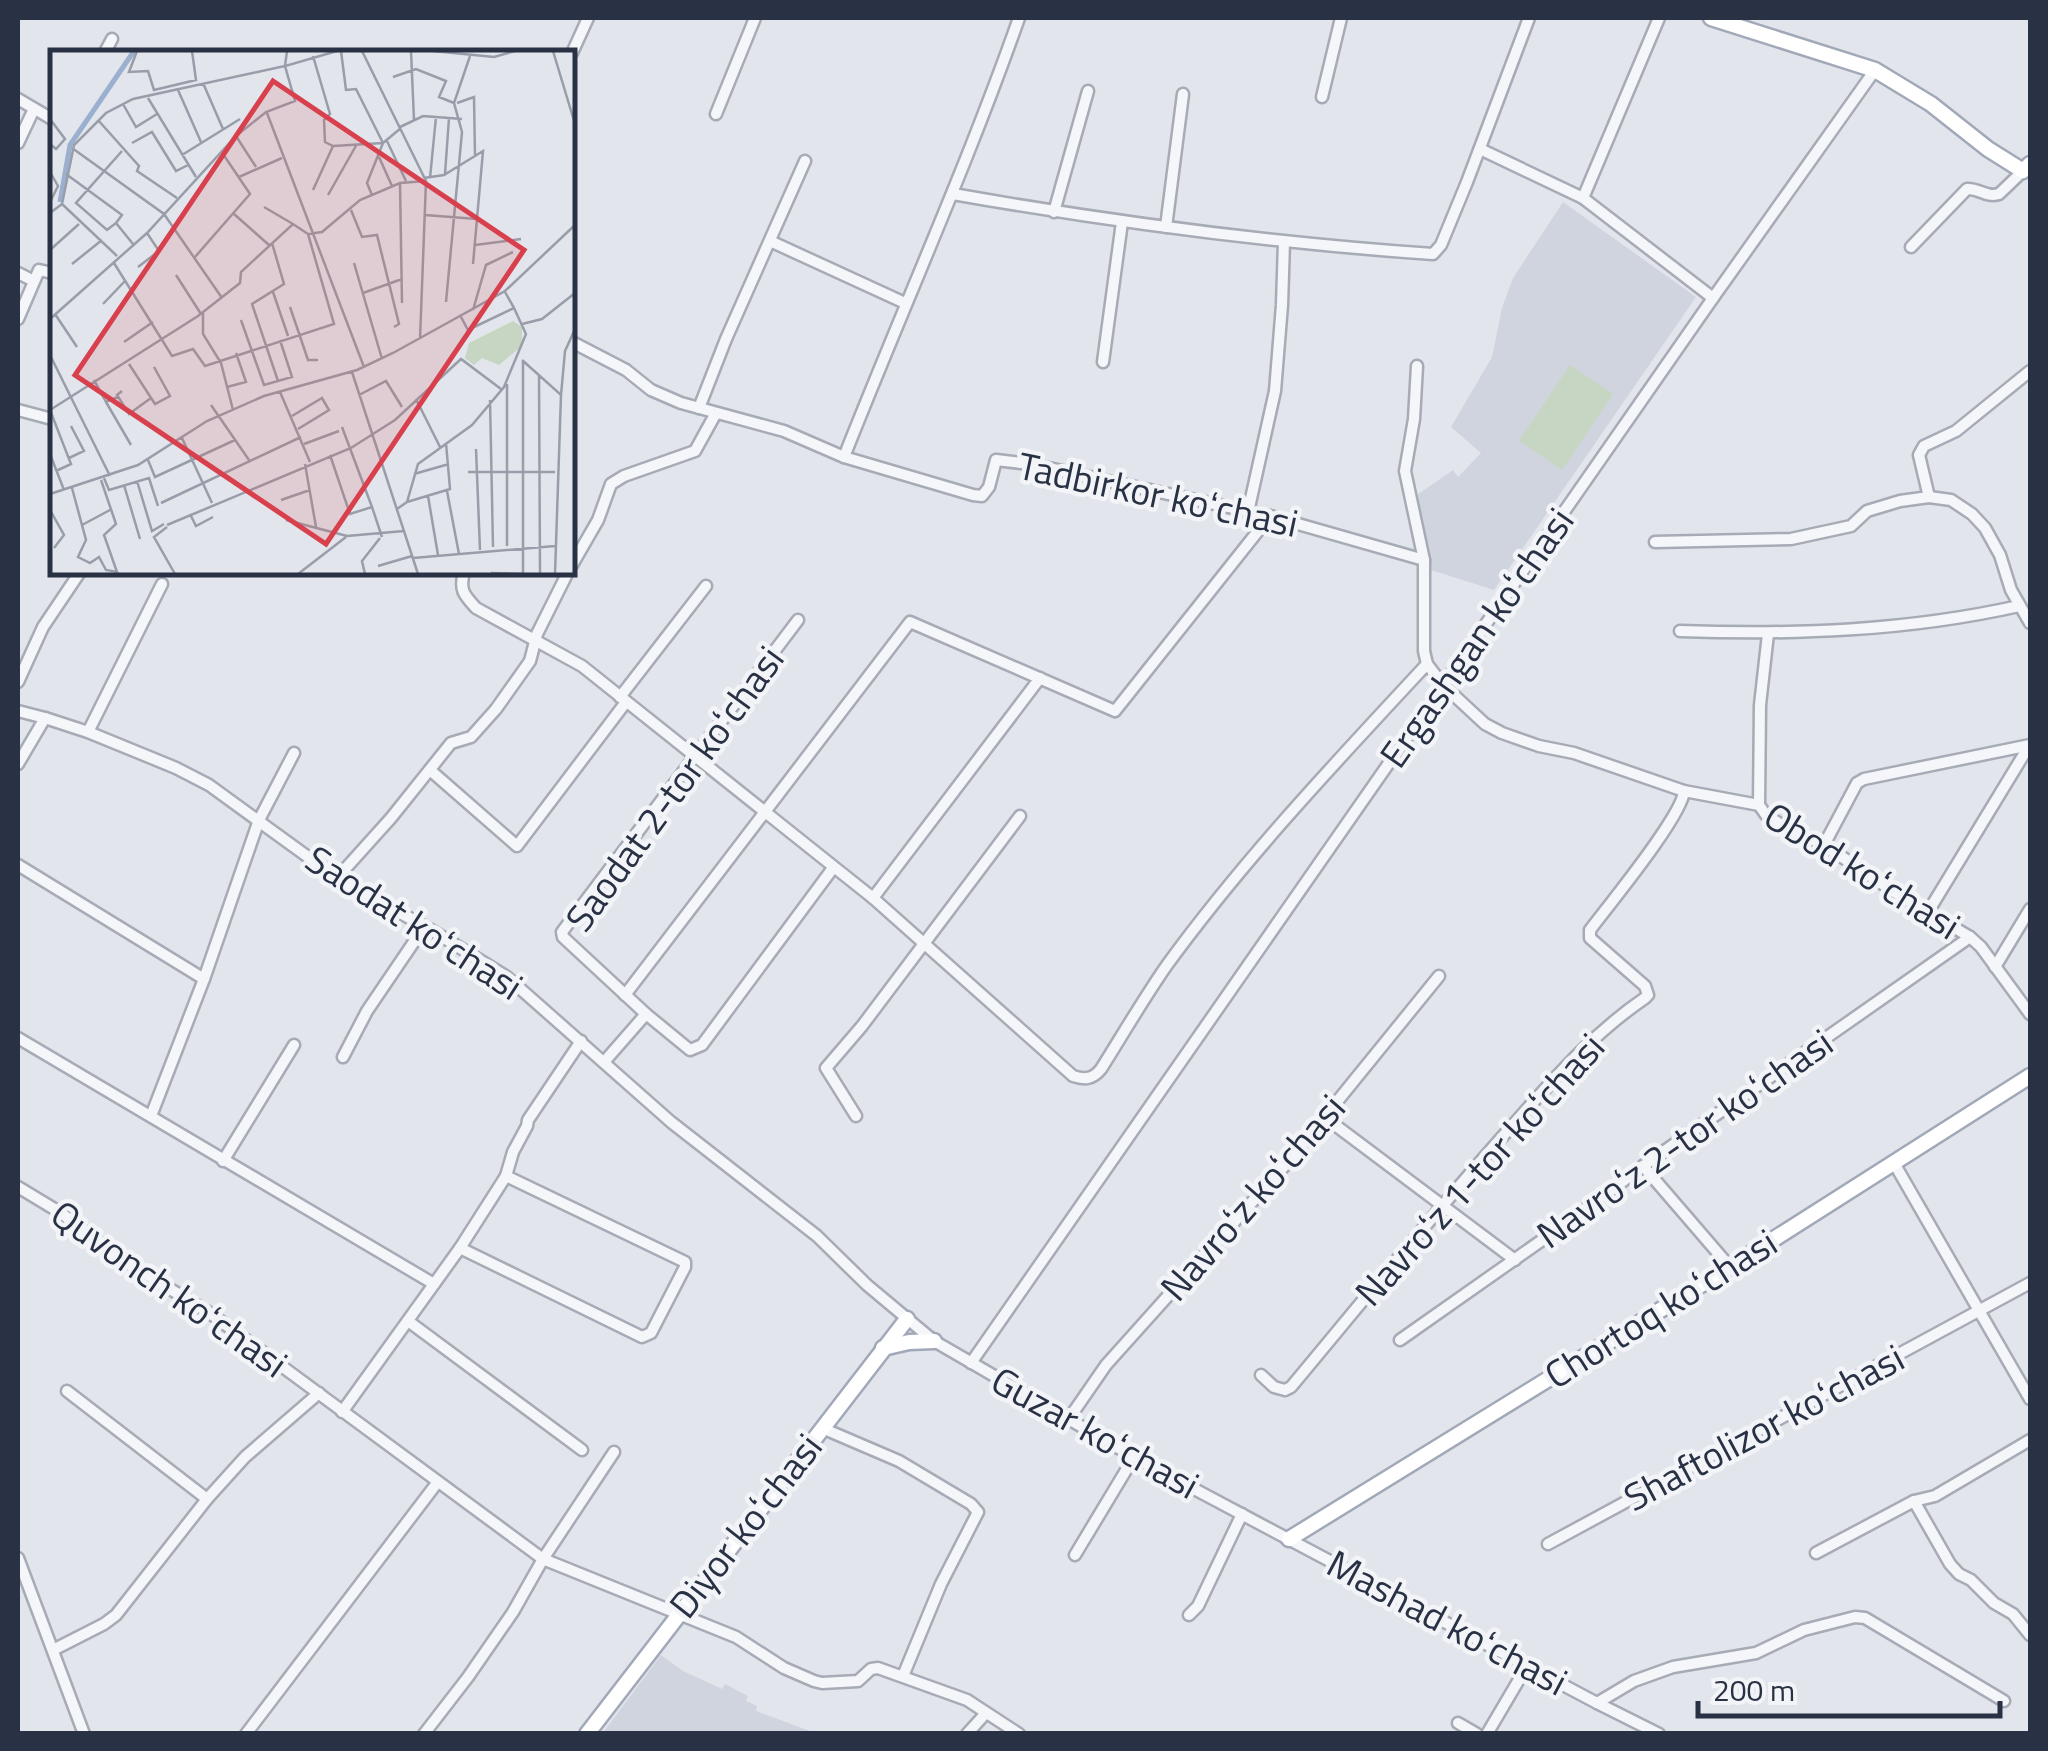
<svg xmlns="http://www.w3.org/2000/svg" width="2048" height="1751" font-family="'Titillium Web',sans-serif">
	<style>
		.built { fill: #d0d4de }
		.green { fill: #c6d6c3 }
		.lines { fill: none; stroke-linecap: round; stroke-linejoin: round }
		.minor-casing { stroke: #a7abb6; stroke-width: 15 }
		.major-casing { stroke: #a1a8b8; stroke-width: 19 }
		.minor { stroke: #f5f6f9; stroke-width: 10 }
		.major { stroke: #fff; stroke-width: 14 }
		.labels { text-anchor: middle; stroke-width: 9; stroke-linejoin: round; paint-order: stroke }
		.street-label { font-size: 38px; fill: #293145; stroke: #f2f4f8 }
		.inset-river { fill: none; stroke: #9bb0ce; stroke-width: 5 }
		.inset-road { fill: none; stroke: #989da9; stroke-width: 2.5 }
		.view { fill: #d8404d; fill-opacity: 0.15; stroke: #d8404d; stroke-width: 5 }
		.inset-edge { fill: none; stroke: #293145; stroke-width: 5 }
	</style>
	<rect width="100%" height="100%" fill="#e2e5eb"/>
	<g class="built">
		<polygon points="1563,202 1696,297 1494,590 1431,570 1417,495 1453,470 1458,477 1481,453 1451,427 1492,357 1502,308 1513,278"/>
		<polygon points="661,1655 683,1671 722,1689 725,1684 748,1696 746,1701 757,1706 756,1711 810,1731 809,1734 602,1734"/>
	</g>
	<polygon class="green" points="1570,365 1613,394 1562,470 1519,441"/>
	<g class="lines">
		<g class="minor-casing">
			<g id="minor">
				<polyline points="105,52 112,39"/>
				<polyline points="572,53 588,18"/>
				<polyline points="1322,97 1341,18"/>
				<polyline points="18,99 52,119"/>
				<polyline points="716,114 755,18"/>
				<polyline points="18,143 34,109"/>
				<polyline points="1480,149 1583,198 1713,298"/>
				<path d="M953,194C1112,222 1271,243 1433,254L1441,245L1467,182L1529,18"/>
				<polyline points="1583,198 1659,18"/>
				<polyline points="1054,212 1088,91"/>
				<polyline points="1166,227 1183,94"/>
				<polyline points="770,241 905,303"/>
				<path d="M1911,247L1967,189C1979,188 1986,198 1999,194L2023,171"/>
				<polyline points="18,273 34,281"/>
				<polyline points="18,319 39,270 52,273"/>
				<polyline points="572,342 626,370 651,390 681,403 784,431 844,457 973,495 982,496 989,487 996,460 1030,464 1270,516 1424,560 1424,651 1427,664 1444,686 1485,724 1502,733 1539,746 1574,753 1684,791 1759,805 1766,815 1783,826 1824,845 1899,895 1970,937 1981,947 2030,1014"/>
				<polyline points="1103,362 1122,222"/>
				<polyline points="1417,366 1414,419 1405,471 1424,560"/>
				<polyline points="699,408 726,339 805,161"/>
				<polyline points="18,410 52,419"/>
				<path d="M844,457C902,310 967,166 1019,18"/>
				<polyline points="1929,497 1919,455 1924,446 1956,431 2030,371"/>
				<polyline points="1248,512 1275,391 1282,305 1284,242"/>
				<polyline points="1655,542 1791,539 1851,526 1867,511 1900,501 1929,497 1951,500 1972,514 1985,528 2000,555 2011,590 2030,623"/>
				<polyline points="572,565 598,520 611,484 624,476 695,451 716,413"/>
				<path d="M464,572C459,590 464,595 476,608L582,666L873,898L1073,1076C1085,1080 1093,1079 1101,1069C1123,1034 1144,998 1167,965C1245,858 1337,761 1427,664"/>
				<polyline points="798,620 562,932 563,937 646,1014 690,1050 702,1045 833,868"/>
				<path d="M1680,631C1794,635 1907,631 2019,606"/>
				<polyline points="18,682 43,627 80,572"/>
				<polyline points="620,697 706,586"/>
				<polyline points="18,711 45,718 88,732 176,768 209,785 337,878 433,931 507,977 671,1122 817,1236 867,1285 934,1341 1134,1457 1597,1703 1659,1734"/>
				<polyline points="88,732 162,584"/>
				<polyline points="18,764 45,718"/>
				<polyline points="430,770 517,846 626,702"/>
				<polyline points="1759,805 1760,705 1768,634"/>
				<polyline points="1824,845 1857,783 1864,779 2030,745"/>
				<polyline points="18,865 204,979"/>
				<polyline points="337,878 391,818 451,743 471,737 496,709 530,661 537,634 568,572"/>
				<polyline points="873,898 1040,678"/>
				<polyline points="1928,912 2029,746"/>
				<polyline points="1995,967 2030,909"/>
				<polyline points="625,995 910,622 1115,711 1270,516"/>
				<polyline points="18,1038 434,1284"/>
				<polyline points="343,1057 367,1011 424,927"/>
				<polyline points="604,1062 646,1014"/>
				<polyline points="151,1116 204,979 259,820 294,753"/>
				<polyline points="856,1116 826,1068 862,1026 1020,816"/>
				<polyline points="1323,1116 1515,1260"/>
				<polyline points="223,1161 294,1045"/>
				<polyline points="1894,1163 2030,1399"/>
				<polyline points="1643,1166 1730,1267"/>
				<polyline points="18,1187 61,1213 121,1259 211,1314 543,1559 736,1637 784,1668 814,1681 822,1683 858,1681 871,1669 878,1668 967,1700 1019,1734"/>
				<polyline points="460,1248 642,1337 651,1333 685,1267 685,1262 506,1176"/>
				<polyline points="408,1321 582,1450"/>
				<polyline points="1400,1340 1582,1212 1643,1166 1970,937"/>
				<polyline points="971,1363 1713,298 1875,70"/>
				<path d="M1261,1375L1274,1387L1285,1390L1291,1387C1361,1303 1430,1218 1503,1136C1549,1085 1588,1037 1645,998L1648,995L1645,986L1590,938V930C1608,906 1683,815 1684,791"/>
				<polyline points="67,1391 207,1499"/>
				<polyline points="342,1412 460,1248 506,1176 513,1152 527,1126 528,1120 581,1041"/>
				<polyline points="1068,1420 1106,1365 1288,1162 1439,976"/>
				<polyline points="822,1428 899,1461 971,1504 978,1512 941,1584 903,1676"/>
				<polyline points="1914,1501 1950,1564 1959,1574 1971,1580 1994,1603 2013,1614 2030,1635"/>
				<polyline points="1548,1544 2030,1283"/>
				<polyline points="1816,1553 1914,1501 1935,1496 2030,1440"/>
				<polyline points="1075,1555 1134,1457"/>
				<polyline points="18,1558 84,1734"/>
				<polyline points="1189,1615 1198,1606 1242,1514"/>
				<polyline points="53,1650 104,1624 116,1615 207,1499 245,1457 319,1393"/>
				<polyline points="1597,1703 1634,1681 1673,1667 1756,1653 1804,1630 1855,1617 1865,1618 2004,1701"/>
				<polyline points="1458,1723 1477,1734"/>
				<polyline points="246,1734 437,1483"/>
				<polyline points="424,1734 468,1677 513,1612 543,1559 614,1452"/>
				<polyline points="967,1734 986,1713"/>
				<polyline points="1487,1734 1527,1666"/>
			</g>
		</g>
		<g class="major-casing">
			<g id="major">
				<polyline points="1711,18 1875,70 1931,104 1988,149 2023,171 2030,164"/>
				<polyline points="883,1348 909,1342 934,1341"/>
				<polyline points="1289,1539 1730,1267 2030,1076"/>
				<polyline points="587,1734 907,1319"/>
			</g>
		</g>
		<use href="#minor" class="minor"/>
		<use href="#major" class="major"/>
	</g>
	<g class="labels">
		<g class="street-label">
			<text transform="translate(1158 495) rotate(12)" y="13">Tadbirkor koʻchasi</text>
			<text transform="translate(1477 638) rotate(-55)" y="13">Ergashgan koʻchasi</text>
			<text transform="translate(675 789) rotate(-54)" y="13">Saodat 2-tor koʻchasi</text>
			<text transform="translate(1862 871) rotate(32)" y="13">Obod koʻchasi</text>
			<text transform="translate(414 923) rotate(33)" y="13">Saodat koʻchasi</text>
			<text transform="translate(1685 1139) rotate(-35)" y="13">Navroʻz 2-tor koʻchasi</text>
			<text transform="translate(1480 1170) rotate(-48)" y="13">Navroʻz 1-tor koʻchasi</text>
			<text transform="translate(1253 1198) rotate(-49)" y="13">Navroʻz koʻchasi</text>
			<text transform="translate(169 1289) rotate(35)" y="13">Quvonch koʻchasi</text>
			<text transform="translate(1661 1309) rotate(-32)" y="13">Chortoq koʻchasi</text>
			<text transform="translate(1764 1428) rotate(-28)" y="13">Shaftolizor koʻchasi</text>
			<text transform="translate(1095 1433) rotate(29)" y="13">Guzar koʻchasi</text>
			<text transform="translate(746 1526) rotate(-52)" y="13">Diyor koʻchasi</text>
			<text transform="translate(1447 1623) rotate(28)" y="13">Mashad koʻchasi</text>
		</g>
	</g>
	<g transform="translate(50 50)">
		<rect width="525" height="525" fill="#e2e5eb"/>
		<path d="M463,271L472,277V296L449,315L432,308L424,315L415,308L419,293Z" fill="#c6d6c3"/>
		<path class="inset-river" d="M10,152L20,95L84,1"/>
		<path class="inset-road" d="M87,1L79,22L98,21L104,40L146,30L142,1M291,1L296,40L306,39L333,93L317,133L322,145M312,1L376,131L370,289M361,1L364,70M383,1L444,7L465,1M503,1L525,74M263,6L280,64L274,70L275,92L283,96M343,27L366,19L396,31L389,47L404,53M153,33L173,79M128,40L151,92M98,48L146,127M407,53L424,47L425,106M73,54L86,77L107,64M217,63L314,317M0,69L15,89L6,99L0,94M48,70L89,116L87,121L127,148M350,77L373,66L412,69M186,86L206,117M336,89L356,131M82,93L102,82L126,121L138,115M283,96L333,93L351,78M22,98L114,164L172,248M132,105L190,69M329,107L342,136M0,122L8,136L0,152M16,124L72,165L66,173L83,194M395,124L399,68M189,127L232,108M374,128L394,125L433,101L423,214M380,128L386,67M350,133L352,253M263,140L283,96M278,145L307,94M12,154L67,206M214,157L243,174M301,160L312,187L327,185L349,274L344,277M0,163L12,154L24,95L56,63L83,49L235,16L237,1M184,164L219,195M375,165L427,169M66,173L57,180L26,153L72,101M222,193L234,234L202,254L228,331M425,195L471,189M0,200L29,174M145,207L200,144L171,101M64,213L122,306L143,299L155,316L284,274L258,184M304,213L332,309M22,214L52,190M88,217L109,201L97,183M126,225L151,264M223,242L238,286M313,243L352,229M396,252L412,82L404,53L420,6M53,254L75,231M240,257L258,310H268M423,260L436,215L463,202M153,262V284L171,313L183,360M5,264L27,297M411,267L418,280L464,258L455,242M0,269L97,183L186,86L216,62L245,51L235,16L287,1M191,270L214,335L242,327L230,290M472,274L492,269L525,243M74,292L103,272M0,305L60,426M472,310L511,345L515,301L525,279M79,314L105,354L120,346L104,317M302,322L368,524M489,325L490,524M44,330L56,352L68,347M457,334V496M177,337L196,332L186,303M72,341L67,345L79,364L101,348M230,342L260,412M309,345L336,331L352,357M366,349L390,397M440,350L443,497M56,352L81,395M161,355L199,410M0,360L148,266L190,233L191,222L243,174L258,184L272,182L310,150L350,133L376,131M0,360L21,414L6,421M242,366L272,348L279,360L248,379M132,388L162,453M254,394L289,381M426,399L430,500M0,404L14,440M280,405L300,464L322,457L292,377M19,408L34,401L21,376M98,410L105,427L185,390M255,414L266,477M418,422H505M364,424L399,414M54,428L59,440L99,428L108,456M87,431L102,481L114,474M74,435L90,489M22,438L36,490L28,507L40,513L49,507L56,520L67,522L54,485L66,474L51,430M397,441L409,504M0,444L88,415L157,371L214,346L307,320L343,303L455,241L525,175M378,446L388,505M231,450L260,440M357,452L400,439L396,393M111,453L251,387M322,457L332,487M347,459L357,452L368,414L422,375L454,337L476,284L464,258M0,460L14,485L4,498M140,464L146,476L163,467M236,470L297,486L354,481M32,475L60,460M117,475L301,398L345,370L411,309L451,339M117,477L104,487L125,524M363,508L505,496M328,516L362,506M441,523L473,524M473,523V311M248,524L296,487M315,524L312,511L330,488M505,524L511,345"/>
		<path class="view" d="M223,31L474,200L276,494L25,325Z"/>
		<rect width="525" height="525" class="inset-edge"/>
	</g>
	<rect width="2048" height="1751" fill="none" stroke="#293145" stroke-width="40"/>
	<path d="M1698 1701v15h302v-15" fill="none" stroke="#293145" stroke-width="5"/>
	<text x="1713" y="1701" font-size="30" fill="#293145" stroke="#f2f4f8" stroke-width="8" paint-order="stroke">200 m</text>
</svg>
